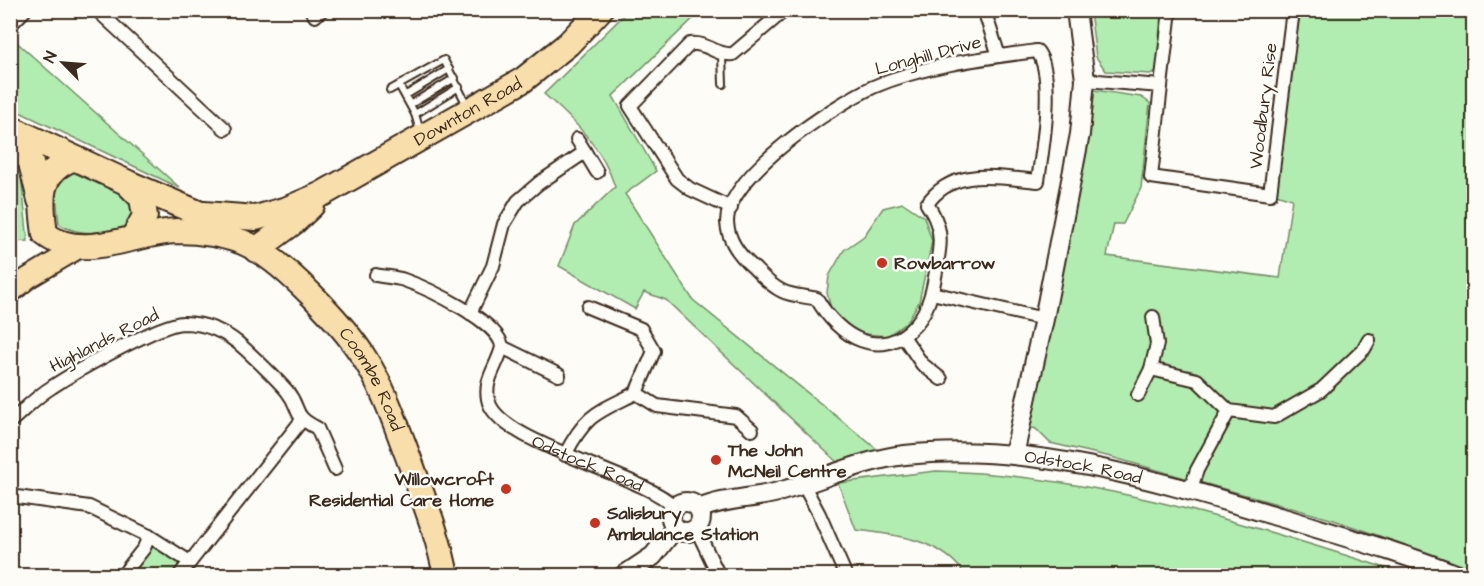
<svg xmlns="http://www.w3.org/2000/svg" width="1484" height="586" font-family="'Architects Daughter',sans-serif">
	<style>
		.green { fill: #b1ecb0; stroke: #768b67; stroke-width: 1.5 }
		.lines { fill: none; stroke-linecap: round; stroke-linejoin: round }
		.lane-casing { stroke: #3b2a1e; stroke-width: 10 }
		.street-casing { stroke: #3b2a1e; stroke-width: 16 }
		.secondary-casing { stroke: #3b2a1e; stroke-width: 22 }
		.primary-casing { stroke: #3b2a1e; stroke-width: 24 }
		.highway-casing { stroke: #3b2a1e; stroke-width: 28 }
		.lane { stroke: #fdfcf7; stroke-width: 6 }
		.street { stroke: #fdfcf7; stroke-width: 12 }
		.secondary { stroke: #fdfcf7; stroke-width: 18 }
		.primary { stroke: #f8deab; stroke-width: 20 }
		.highway { stroke: #f8deab; stroke-width: 24 }
		.poi-dot { fill: #c8321e; stroke: #fdfcf7; stroke-width: 2 }
		.labels { text-anchor: middle; stroke-width: 5; stroke-linejoin: round; paint-order: stroke }
		.street-label { font-size: 18px; fill: #3b2a1e; stroke: #fdfcf7 }
		.poi-label { font-size: 18px; font-weight: bold; fill: #3b2a1e; stroke: #fdfcf7; text-anchor: start }
	</style>
	<rect width="100%" height="100%" fill="#fdfcf7"/>
	<filter id="ink" filterUnits="userSpaceOnUse"><feTurbulence type="fractalNoise" baseFrequency=".0167" numOctaves="2"/><feDisplacementMap in="SourceGraphic" scale="12" xChannelSelector="R" yChannelSelector="G"/><feConvolveMatrix kernelMatrix="1 2 1 2 8 2 1 2 1" color-interpolation-filters="sRGB"/></filter>
	<g filter="url(#ink)">
		<g class="green">
			<path d="M628,11H701L613,96L656,171L625,194L693,300L878,450L840,465L666,300L644,292L635,309L559,266L575,225L615,187C603,148 574,120 544,94Z"/>
			<polygon points="1090,11 1161,11 1157,71 1150,74 1106,71 1096,57"/>
			<polygon points="1300,11 1473,11 1473,569 1334,520 1111,457 1050,443 1036,429 1026,426 1090,135 1094,90 1141,97 1150,103 1141,188 1123,224 1114,224 1107,256 1280,278 1292,199 1276,194"/>
			<polygon points="12,38 180,188 11,108"/>
			<polygon points="11,161 20,166 28,241 11,242"/>
			<path d="M75,171L135,200L131,225C108,233 81,238 59,224L55,187L63,177Z"/>
			<polygon points="903,203 924,217 932,241 919,302 907,322 887,336 865,334 845,327 831,309 827,293 829,276 844,250 864,236 883,208"/>
			<path d="M936,471C1098,474 1255,527 1408,575H965C943,539 893,534 856,530L838,483Z"/>
			<polygon points="151,546 156,546 177,560 178,567 173,575 128,576"/>
		</g>
		<g class="lines">
			<g class="lane-casing">
				<g id="lane">
					<polyline points="722,55 723,84"/>
					<polyline points="390,90 399,85"/>
					<polyline points="406,95 449,69"/>
					<polyline points="411,104 455,78"/>
					<polyline points="415,114 459,87"/>
					<polyline points="420,131 415,114 399,85 444,60 467,105"/>
				</g>
			</g>
			<g class="street-casing">
				<g id="street">
					<polyline points="97,10 225,129"/>
					<polyline points="311,10 315,16 322,10"/>
					<polyline points="984,10 999,56"/>
					<polyline points="10,25 25,10"/>
					<path d="M1037,51C1056,75 1042,151 1038,181C999,178 953,166 927,204C931,210 935,217 937,224C942,238 939,251 937,265C934,285 930,308 916,324C881,364 838,336 817,299C806,296 791,296 782,291C771,286 762,276 754,268C741,257 728,241 727,222C727,175 834,105 873,87C924,65 983,58 1037,51Z"/>
					<polyline points="1085,80 1161,86 1170,10"/>
					<polyline points="1161,86 1151,177 1270,194 1293,10"/>
					<polyline points="577,139 585,152"/>
					<path d="M731,208L690,189L677,179L630,106L690,44C707,42 716,56 733,54L785,10"/>
					<path id="s1" d="M376,275C385,277 395,277 404,280C427,288 500,322 502,347C498,365 484,379 488,399C495,443 641,473 675,507"/>
					<polyline points="932,293 1044,319"/>
					<polyline points="470,313 493,266 504,224 518,201 539,183 585,152 597,172"/>
					<polyline points="903,336 922,364 941,379"/>
					<polyline points="502,347 559,375"/>
					<polyline points="1151,369 1157,344 1153,317"/>
					<polyline points="636,393 657,406 736,416 752,430"/>
					<polyline points="1138,395 1151,369 1197,380 1229,411 1274,417 1321,390 1364,349 1369,340"/>
					<path d="M10,422C24,410 37,396 52,387C76,371 159,324 183,323C207,323 228,333 245,349C259,362 274,376 287,391C302,410 291,415 317,428L335,469"/>
					<path d="M565,455C586,414 596,413 636,393L654,351L641,329L588,307"/>
					<polyline points="803,484 819,514 846,576"/>
					<polyline points="1190,491 1197,470 1229,411"/>
					<polyline points="10,496 89,507 149,536 190,562"/>
					<polyline points="696,528 719,576"/>
					<polyline points="122,576 144,548 149,536"/>
					<polyline points="179,576 302,420"/>
				</g>
			</g>
			<g class="secondary-casing">
				<g id="secondary">
					<polyline points="1014,455 1044,319 1080,134 1085,80 1076,10"/>
					<circle cx="686" cy="517" r="15"/>
					<path id="s2" d="M699,509C724,498 752,499 778,492C821,481 860,460 905,455C1033,441 1162,482 1283,518C1342,536 1403,553 1460,576"/>
					<polyline points="623,576 653,556 675,528"/>
				</g>
			</g>
			<g class="primary-casing">
				<polyline id="primary" points="10,293 28,278 80,247"/>
			</g>
			<g class="highway-casing">
				<g id="highway">
					<polyline points="10,128 126,182 142,198 145,216 134,236"/>
					<polyline points="10,145 30,159 40,200"/>
					<path id="s3" d="M72,159C36,173 41,202 45,234C82,263 135,232 177,231C199,231 229,235 249,245C284,262 344,325 365,359C386,392 398,431 412,467C425,503 439,538 446,576"/>
					<polyline points="128,183 217,221"/>
					<path id="s4" d="M204,214L256,218L287,209L322,194L523,80L568,44L600,10"/>
					<polyline points="256,250 294,222 312,205"/>
				</g>
			</g>
			<use href="#lane" class="lane"/>
			<use href="#street" class="street"/>
			<use href="#secondary" class="secondary"/>
			<use href="#primary" class="primary"/>
			<use href="#highway" class="highway"/>
		</g>
	</g>
	<g class="poi-dot">
		<circle cx="882" cy="263" r="6"/>
		<circle cx="716" cy="460" r="6"/>
		<circle cx="506" cy="489" r="6"/>
		<circle cx="595" cy="523" r="6"/>
	</g>
	<g class="labels">
		<g class="street-label">
			<text transform="translate(928 55) rotate(-15)" y="6">Longhill Drive</text>
			<text transform="translate(1263 106) rotate(-83)" y="6">Woodbury Rise</text>
			<text dy="6" stroke="none"><textPath href="#s4" startOffset="290">Downton Road</textPath></text>
			<text transform="translate(104 340) rotate(-27)" y="6">Highlands Road</text>
			<text dy="6" stroke="none"><textPath href="#s3" startOffset="483">Coombe Road</textPath></text>
			<text dy="6" stroke="none"><textPath href="#s1" startOffset="327">Odstock Road</textPath></text>
			<text dy="6" stroke="none"><textPath href="#s2" startOffset="393">Odstock Road</textPath></text>
		</g>
		<g class="poi-label">
			<text x="894" y="269">Rowbarrow</text>
			<text x="728" y="456">The John<tspan x="728" dy="21">McNeil Centre</tspan></text>
			<text x="494" y="485" text-anchor="end">Willowcroft<tspan x="494" dy="21">Residential Care Home</tspan></text>
			<text x="607" y="519">Salisbury<tspan x="607" dy="21">Ambulance Station</tspan></text>
		</g>
	</g>
	<rect width="1484" height="586" fill="none" stroke="#fdfcf7" stroke-width="36"/>
	<rect x="18" y="18" width="1448" height="550" fill="none" stroke="#3b2a1e" stroke-width="2" filter="url(#ink)"/>
	<g transform="translate(63 63) rotate(295)" stroke="#fdfcf7" stroke-width="4.5" paint-order="stroke">
	<path d="M0-4.5L10 22L0 15L-10 22Z" fill="#3b2a1e"/>
	<text y="-9" font-size="16" font-weight="bold" text-anchor="middle" fill="#3b2a1e">N</text>
	</g>
</svg>
